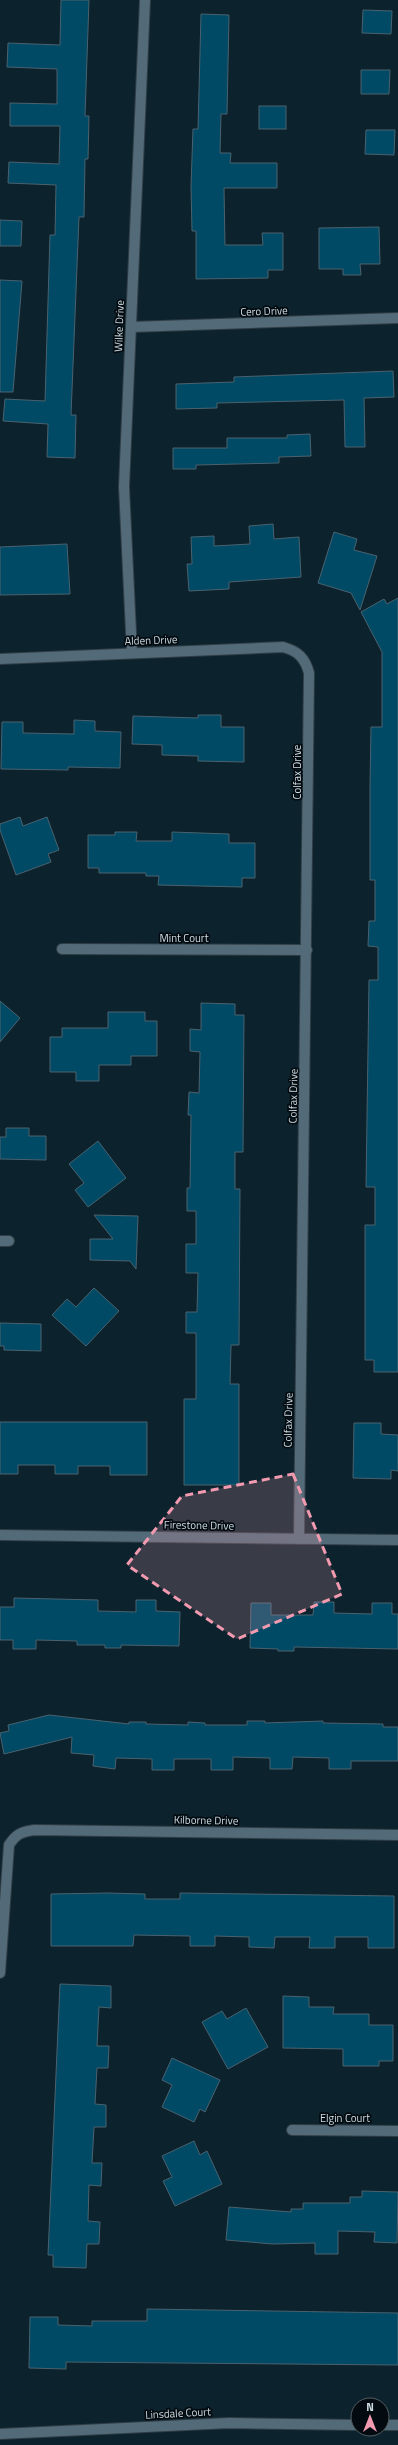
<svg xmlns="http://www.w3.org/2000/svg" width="398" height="2445" font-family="'Titillium Web',sans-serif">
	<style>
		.building { fill: #014a65; stroke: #4a626f }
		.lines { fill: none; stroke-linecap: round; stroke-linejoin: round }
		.minor-casing { stroke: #313e46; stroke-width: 12 }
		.minor { stroke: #536b78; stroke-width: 10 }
		.marked { fill: #f29aaf; fill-opacity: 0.2; stroke: #f29aaf; stroke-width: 3; stroke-dasharray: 8 5; stroke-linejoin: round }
		.labels { text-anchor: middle; stroke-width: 3.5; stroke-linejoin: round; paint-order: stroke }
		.street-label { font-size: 11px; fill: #cedce3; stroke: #030b10 }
	</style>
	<rect width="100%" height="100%" fill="#0c232e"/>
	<g class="building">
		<polygon points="61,0 89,0 85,116 89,116 88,159 85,159 84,217 79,217 71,415 76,415 75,458 47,457 48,424 3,421 5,399 45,401 50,235 55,235 56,185 8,183 9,162 59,164 60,126 10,126 10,103 57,104 57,69 7,67 8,43 60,45"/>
		<polygon points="363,10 392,11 391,34 362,33"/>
		<polygon points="201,14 229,15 227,114 221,114 220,153 231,153 230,163 277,163 277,188 224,188 225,245 263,245 262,233 283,233 283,270 268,270 268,278 196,279 196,231 192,231 191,186 193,129 198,129"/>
		<polygon points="361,70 390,70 389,94 361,94"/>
		<rect x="259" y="106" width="27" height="23"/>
		<polygon points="366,130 395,130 394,155 365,154"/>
		<polygon points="0,220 22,221 21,246 0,246"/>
		<polygon points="379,227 380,264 360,264 361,275 343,275 343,269 319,269 319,228"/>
		<polygon points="0,280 22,281 13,392 0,392"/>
		<polygon points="393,371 394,397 364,398 365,447 345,447 344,400 217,403 217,408 176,409 176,384 234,382 234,377"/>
		<polygon points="310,434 311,456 279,457 279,463 196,465 196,469 173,469 173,448 227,448 227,438 287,438 287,435"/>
		<polygon points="273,524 274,539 299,537 301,577 229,582 229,589 189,591 187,564 192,564 191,537 214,536 214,546 250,544 249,526"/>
		<polygon points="334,532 357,539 354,550 377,556 360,610 351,593 318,583"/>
		<polygon points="67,544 70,594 0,595 0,547"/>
		<polygon points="398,598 398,1372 374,1372 374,1360 365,1360 365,1225 375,1225 375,1187 366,1187 369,980 378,980 378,947 368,946 369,921 375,921 375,880 370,880 370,786 371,727 382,727 382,652 361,612 384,599 387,604"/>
		<polygon points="198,715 221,715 221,727 244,727 244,762 198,761 198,756 162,755 162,745 132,744 133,716 198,718"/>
		<polygon points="74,720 95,721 95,731 121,732 120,768 68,767 68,770 1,769 2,722 23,722 23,733 74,734"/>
		<polygon points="20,817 23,826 47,817 59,850 48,854 51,862 16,875 0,830 0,824"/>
		<polygon points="115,832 137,832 136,841 172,841 172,832 229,834 229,843 255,843 255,878 242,878 242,887 158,885 159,876 146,876 146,873 99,873 99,868 88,868 88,835 115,835"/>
		<polygon points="0,1001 20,1018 0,1042"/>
		<polygon points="201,1003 235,1004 235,1015 244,1015 243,1152 235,1152 235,1189 240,1189 239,1345 231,1345 230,1384 239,1384 239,1485 184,1485 184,1399 196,1399 196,1333 186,1333 186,1312 197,1312 198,1273 186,1273 186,1244 196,1244 196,1211 187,1211 187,1188 190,1188 191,1115 188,1115 189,1092 199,1093 200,1052 190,1051 190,1029 201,1030"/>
		<polygon points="108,1012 145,1012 145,1021 157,1021 157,1056 131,1056 131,1065 99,1065 99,1081 76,1081 76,1072 50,1072 50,1037 62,1037 62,1028 108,1028"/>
		<polygon points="6,1128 29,1128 29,1136 46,1136 46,1160 0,1159 0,1137 6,1137"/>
		<polygon points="98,1141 126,1178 88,1207 75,1190 84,1183 69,1164"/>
		<polygon points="94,1215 138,1216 136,1269 130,1261 90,1260 90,1239 113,1239"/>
		<polygon points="94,1288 119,1311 86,1346 52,1315 67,1299 76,1307"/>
		<polygon points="0,1323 41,1324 41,1351 4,1350 4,1346 0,1346"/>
		<polygon points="0,1422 147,1422 147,1475 110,1475 110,1466 78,1466 78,1474 55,1474 55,1465 18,1465 18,1474 0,1474"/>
		<polygon points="354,1423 381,1423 381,1434 398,1435 398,1471 391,1470 391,1479 353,1478"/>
		<polygon points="14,1598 98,1600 98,1611 136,1612 136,1600 156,1600 156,1611 180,1612 179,1646 121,1645 121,1648 105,1648 105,1645 77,1645 77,1641 36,1640 36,1649 13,1649 13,1640 0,1640 0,1607 14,1607"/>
		<polygon points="314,1602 334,1602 334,1613 372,1614 372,1603 392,1603 392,1614 398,1614 398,1649 294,1647 294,1651 278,1651 278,1649 250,1648 251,1603 271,1603 271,1615 313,1615"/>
		<polygon points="49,1715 129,1724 129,1722 146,1722 146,1724 188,1725 188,1722 205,1723 205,1725 247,1725 247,1721 265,1721 265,1723 323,1721 323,1723 383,1724 383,1727 398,1727 398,1761 351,1761 351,1769 329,1769 329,1758 293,1757 292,1769 270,1769 270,1758 233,1757 233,1770 211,1770 211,1759 174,1759 174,1770 152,1770 152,1759 116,1758 115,1769 93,1766 94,1755 71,1753 72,1737 4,1754 0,1733 9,1731 8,1725"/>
		<polygon points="108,1893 145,1894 145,1899 180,1899 180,1893 394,1896 394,1948 368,1948 368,1937 335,1937 335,1948 309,1948 310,1937 275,1937 274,1948 249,1947 249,1937 215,1936 215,1946 190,1946 190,1936 134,1935 133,1946 51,1946 51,1894"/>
		<polygon points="60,1984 111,1986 111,2008 99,2007 97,2046 109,2046 108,2068 97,2068 95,2104 106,2105 106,2127 94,2127 92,2163 102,2163 101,2186 89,2185 88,2221 100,2222 99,2244 87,2244 86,2268 53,2267 53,2255 48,2255"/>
		<polygon points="283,1996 309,1997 309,2007 334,2007 333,2014 369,2014 369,2025 393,2025 393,2061 379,2061 379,2066 343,2066 343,2049 283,2048"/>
		<polygon points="246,2008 268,2047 228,2069 202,2022 222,2011 227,2019"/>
		<polygon points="172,2058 220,2080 205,2112 200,2109 194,2122 162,2107 172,2085 162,2080"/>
		<polygon points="194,2141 200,2155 207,2151 222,2184 175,2206 163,2181 172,2177 162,2156"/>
		<polygon points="362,2191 398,2192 397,2243 374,2242 375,2232 338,2231 338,2254 315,2254 315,2243 273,2244 226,2240 229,2207 291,2212 291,2209 303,2209 303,2203 350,2203 350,2197 362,2197"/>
		<polygon points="147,2309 398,2313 398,2365 66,2362 66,2369 29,2368 30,2317 58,2317 58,2325 92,2326 92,2321 147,2321"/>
	</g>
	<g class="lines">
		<g class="minor-casing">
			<g id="minor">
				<polyline points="131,327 398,318"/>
				<polyline points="132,653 124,487 145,0"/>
				<path d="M0,659L283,647C298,651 305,658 309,673L299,1539"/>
				<polyline points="62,949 307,950"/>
				<polyline points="0,1241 9,1241"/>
				<polyline points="0,1535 398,1540"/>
				<path d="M0,1973L9,1845C16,1834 21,1832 34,1830L398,1835"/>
				<polyline points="292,2130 398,2131"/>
				<polyline points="382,2425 398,2425"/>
				<polyline points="0,2434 229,2423 358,2425"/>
			</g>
		</g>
		<use href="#minor" class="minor"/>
	</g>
	<path class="marked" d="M293,1474L342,1594L237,1639L127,1565L182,1496Z"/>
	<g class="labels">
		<g class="street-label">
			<text transform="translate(264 311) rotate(-2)" y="4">Cero Drive</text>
			<text transform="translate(119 326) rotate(-88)" y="4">Wilke Drive</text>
			<text transform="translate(151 640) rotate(-2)" y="4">Alden Drive</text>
			<text transform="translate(297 772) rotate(-90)" y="4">Colfax Drive</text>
			<text x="184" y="942">Mint Court</text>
			<text transform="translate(293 1096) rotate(-89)" y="4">Colfax Drive</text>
			<text transform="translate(288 1420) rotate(-89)" y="4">Colfax Drive</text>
			<text transform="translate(199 1525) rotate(1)" y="4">Firestone Drive</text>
			<text transform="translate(206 1820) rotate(1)" y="4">Kilborne Drive</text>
			<text x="345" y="2122">Elgin Court</text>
			<text transform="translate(178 2413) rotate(-3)" y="4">Linsdale Court</text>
		</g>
	</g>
	<g transform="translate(370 2417)"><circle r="19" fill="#030b10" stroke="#545f64"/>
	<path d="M0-3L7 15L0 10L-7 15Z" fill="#f29aaf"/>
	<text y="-6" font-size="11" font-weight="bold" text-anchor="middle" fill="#cedce3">N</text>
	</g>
</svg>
